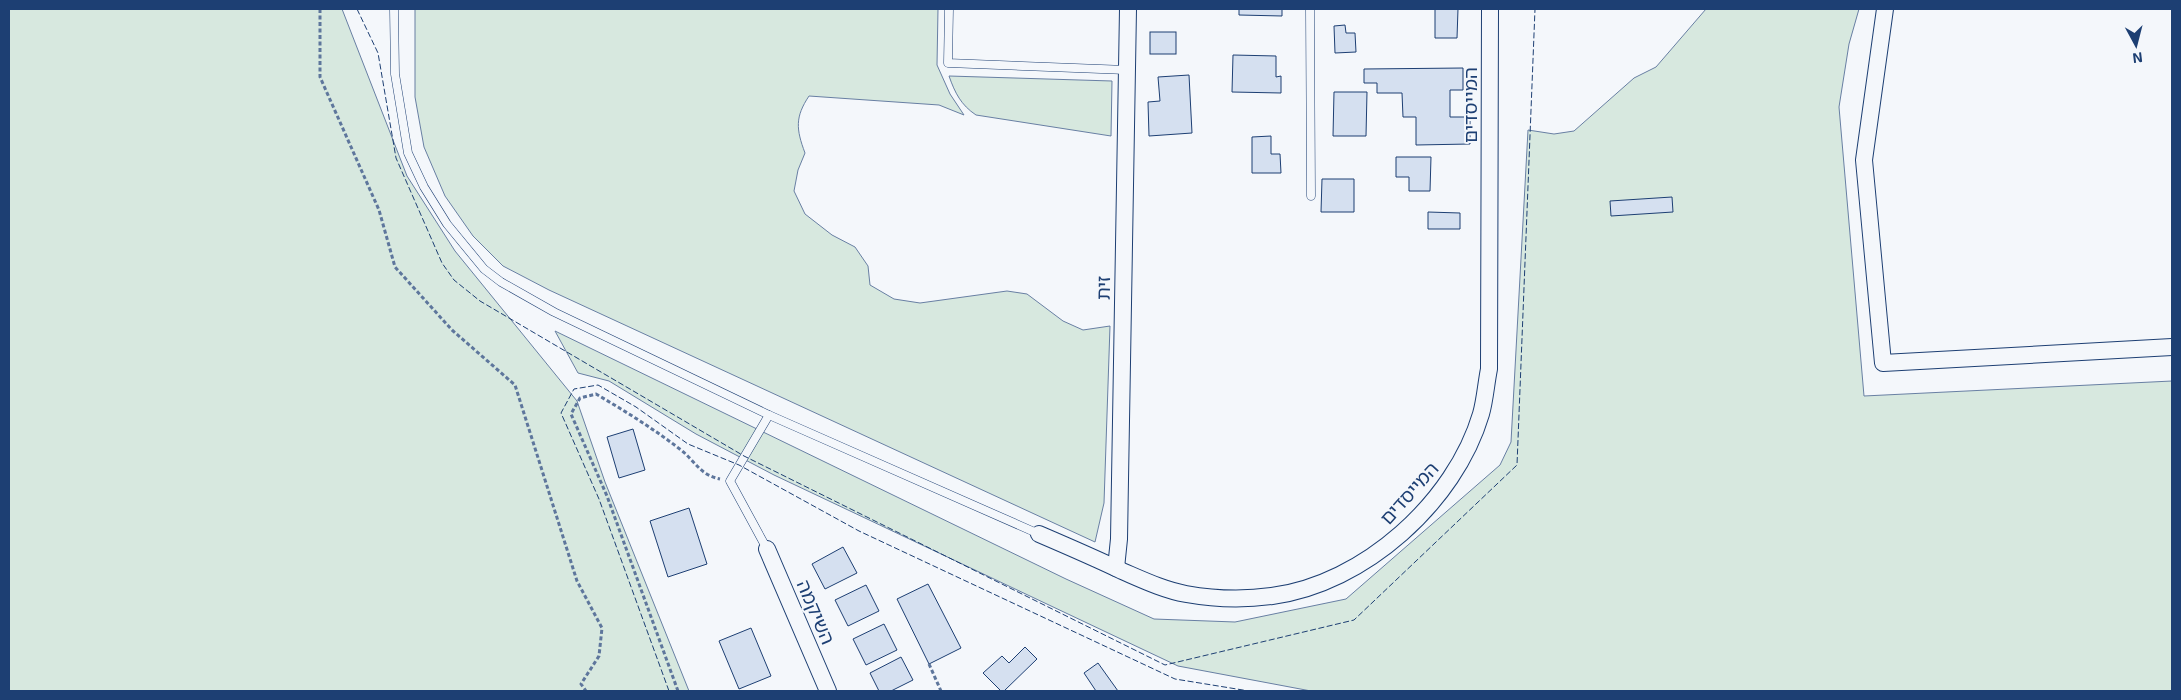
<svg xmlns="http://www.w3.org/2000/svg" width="2181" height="700" font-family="'Exo 2','Noto Sans Hebrew',sans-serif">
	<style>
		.green { fill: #d7e8df; stroke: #687fa3 }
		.building { fill: #d5e0f0; stroke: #1d3f73 }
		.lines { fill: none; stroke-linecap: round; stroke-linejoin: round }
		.service-casing { stroke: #1d3f73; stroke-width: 9 }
		.minor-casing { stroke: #1d3f73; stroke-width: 18 }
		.path { stroke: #5e769c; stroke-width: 3; stroke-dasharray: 4 2.5; stroke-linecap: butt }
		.service { stroke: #f4f7fb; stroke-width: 8 }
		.minor { stroke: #f4f7fb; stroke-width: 16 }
		.fence { stroke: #1d3f73; stroke-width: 1; stroke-dasharray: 6 2.5; stroke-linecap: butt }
		.labels { text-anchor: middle; stroke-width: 4; stroke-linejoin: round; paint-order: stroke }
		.street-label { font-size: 19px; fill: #1d3f73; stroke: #f4f7fb }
	</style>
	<rect width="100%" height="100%" fill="#f4f7fb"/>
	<g class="green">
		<polygon points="9,9 342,9 407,176 455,251 577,401 605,482 689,691 9,691"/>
		<path d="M415,9H938L937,65L950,94L964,115L939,105L809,96C795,117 796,129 805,153L798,170L794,191L805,214L832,235L855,247L868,266L870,285L894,299L920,303L1007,291L1027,294L1063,321L1083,330L1110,326L1104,503L1095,542L549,290L503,266L473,236L445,196L424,147L415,97Z"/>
		<polygon points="1706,9 1859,9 1849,44 1839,107 1864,396 2172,381 2172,691 1311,691 1178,666 774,475 696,434 609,381 578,373 555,331 1066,579 1154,619 1235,622 1346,599 1500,465 1511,442 1528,130 1554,134 1574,131 1634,78 1656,67"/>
		<path d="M949,76L1112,81L1111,136L976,115C961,105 955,93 949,76Z"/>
	</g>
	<g class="building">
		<polygon points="1239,9 1282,9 1282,16 1239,15"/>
		<polygon points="1435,9 1458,9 1457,38 1435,38"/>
		<polygon points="1345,25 1346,33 1355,33 1356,52 1335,53 1334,26"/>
		<rect x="1150" y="32" width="26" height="22"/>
		<polygon points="1233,55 1276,56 1276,77 1281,76 1281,93 1232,92"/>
		<polygon points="1463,68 1463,90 1450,90 1450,117 1470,117 1470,144 1416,145 1416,117 1403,117 1402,93 1377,93 1377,83 1364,83 1364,69"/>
		<polygon points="1189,75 1192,133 1149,136 1148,102 1160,101 1158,77"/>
		<polygon points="1334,92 1367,92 1366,136 1333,136"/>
		<polygon points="1271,136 1271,154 1280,154 1281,173 1252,173 1252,137"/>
		<polygon points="1396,157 1431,157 1430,191 1409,191 1409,177 1396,177"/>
		<polygon points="1322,179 1354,179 1354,212 1321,212"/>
		<polygon points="1672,197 1673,212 1611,216 1610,201"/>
		<polygon points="1428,212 1460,213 1460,229 1428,229"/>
		<polygon points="633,429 645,470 619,478 607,437"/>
		<polygon points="689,508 707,564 668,577 650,521"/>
		<polygon points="843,547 857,573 825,589 812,564"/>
		<polygon points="928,584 961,648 929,664 897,599"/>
		<polygon points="866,585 879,611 848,626 835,600"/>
		<polygon points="884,624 897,650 866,665 853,639"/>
		<polygon points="751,628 771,676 739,689 719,641"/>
		<polygon points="1025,647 1037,659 1004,691 1001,691 983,673 1002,656 1009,663"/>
		<polygon points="901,657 913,680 891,691 879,691 870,673"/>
		<polygon points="1098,663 1118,691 1096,691 1084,673"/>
	</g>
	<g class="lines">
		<g class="service-casing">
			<g id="service">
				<polyline points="394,9 395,74 408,153 424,187 447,224 484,269 501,282 554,312 769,415 1039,534"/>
				<polyline points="949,9 948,63 1127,70"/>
				<polyline points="1310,9 1311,196"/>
				<polyline points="767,549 730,481 769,415"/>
			</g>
		</g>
		<g class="minor-casing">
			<g id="minor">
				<polyline points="1885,9 1864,160 1883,363 2172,347"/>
				<path d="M1039,534C1067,546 1095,558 1122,571C1143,580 1164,590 1186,594C1214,599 1244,600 1272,596C1364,584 1455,502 1481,414C1485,400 1486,384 1489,369L1490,9"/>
				<polyline points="767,549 828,691"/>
				<polyline points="1116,568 1119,539 1128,9"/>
			</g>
		</g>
		<g class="path">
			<polyline points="320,9 320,77 379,210 395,267 452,330 515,385 577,581 602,628 599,656 581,684 586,691"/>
			<polyline points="929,664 941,691"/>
			<path d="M678,691L607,496L571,414L580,398L596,394C625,411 654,429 681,450C696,462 700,475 720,479"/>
		</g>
		<use href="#service" class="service"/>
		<use href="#minor" class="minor"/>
		<g class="fence">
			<polyline points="357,9 378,53 396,158 442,263 454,280 480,301 744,456 1165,665 1354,620 1517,465 1535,9"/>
			<polyline points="669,691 599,499 561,413 574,389 598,385 636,407 688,444 739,465 859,531 1175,679 1249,691"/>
		</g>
	</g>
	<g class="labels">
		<g class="street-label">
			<text transform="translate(1470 105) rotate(-90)" y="7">המייסדים</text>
			<text transform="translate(1103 288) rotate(-89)" y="7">זית</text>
			<text transform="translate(1409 493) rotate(-48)" y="7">המייסדים</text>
			<text transform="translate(816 612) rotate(67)" y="7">השיקמה</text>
		</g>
	</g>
	<rect width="2181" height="700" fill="none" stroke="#1d3f73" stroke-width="20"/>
	<g transform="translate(2136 45) rotate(173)" stroke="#f4f7fb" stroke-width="4" paint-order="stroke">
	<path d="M0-4L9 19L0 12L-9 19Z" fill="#1d3f73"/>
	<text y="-8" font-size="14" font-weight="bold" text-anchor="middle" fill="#1d3f73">N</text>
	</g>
</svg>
